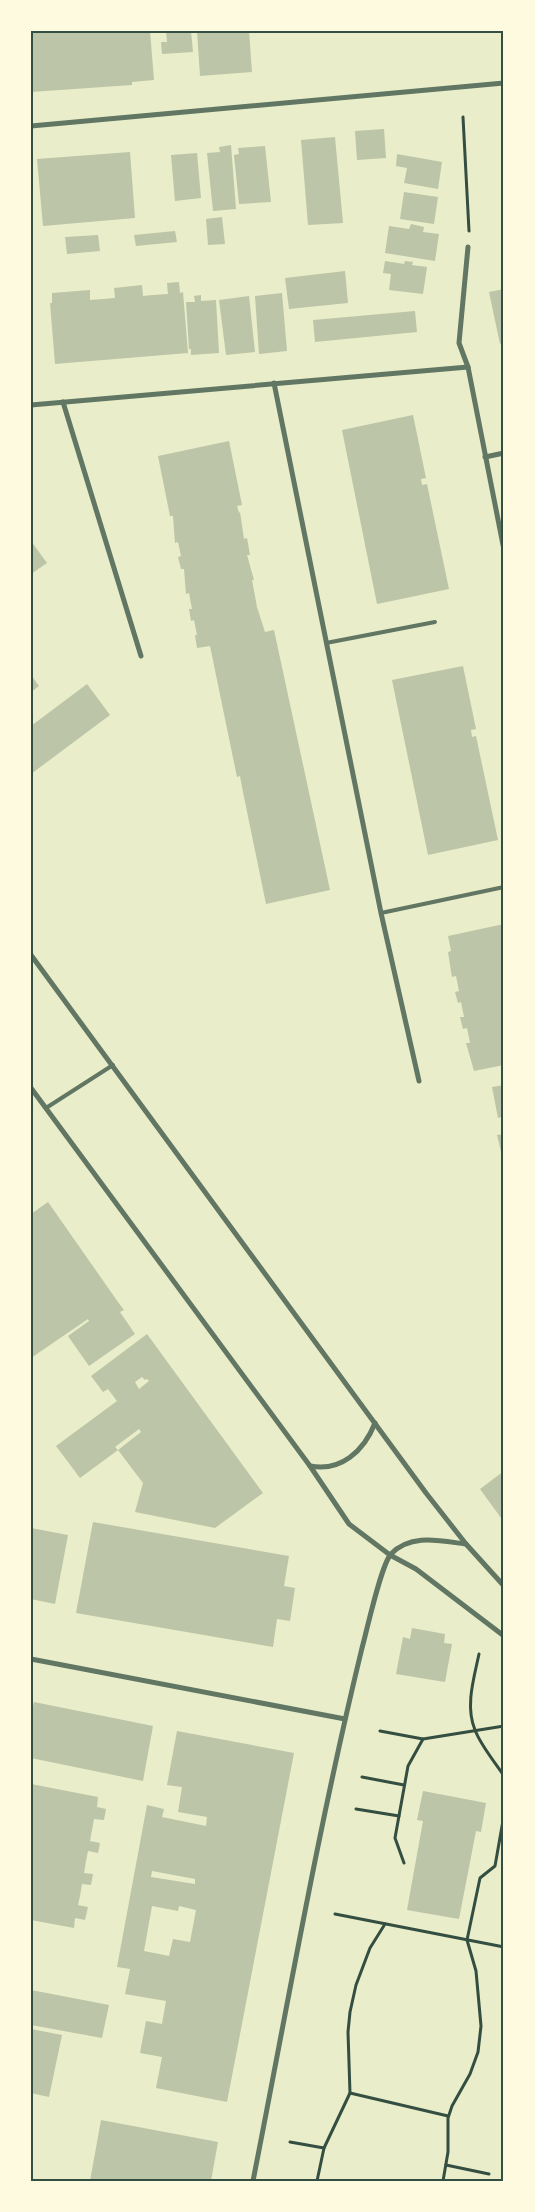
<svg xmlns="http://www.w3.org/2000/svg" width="535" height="2212" font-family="'Fira Sans Condensed',sans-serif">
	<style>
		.building { fill: #bcc5a7; fill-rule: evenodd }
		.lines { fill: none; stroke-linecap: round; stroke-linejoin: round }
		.path { stroke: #344e41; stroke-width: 3 }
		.service { stroke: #617663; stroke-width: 4 }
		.minor { stroke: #617663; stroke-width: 5 }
		.neatline { fill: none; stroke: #344e41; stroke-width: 2 }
	</style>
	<rect width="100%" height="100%" fill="#e9edc9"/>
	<g class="building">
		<polygon points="31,31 150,31 154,80 132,82 132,85 31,92"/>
		<polygon points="166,31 191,31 193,52 162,54 161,42 167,42"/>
		<polygon points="197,31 249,31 252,72 200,76"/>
		<polygon points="384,129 386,158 357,160 355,131"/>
		<polygon points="335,137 343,223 308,225 301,140"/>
		<polygon points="231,145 236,209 213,211 207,153 220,152 219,147"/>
		<polygon points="265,146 271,202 239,204 234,155 239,154 238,148"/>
		<polygon points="130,152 135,218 43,226 37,159"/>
		<polygon points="197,153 201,198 175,201 171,155"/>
		<polygon points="397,154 442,162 438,189 404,183 407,168 396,166"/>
		<polygon points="404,192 438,197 434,224 400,219"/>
		<polygon points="222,217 225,244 208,245 206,219"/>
		<polygon points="411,224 424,227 423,232 439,234 435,261 385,253 389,226 409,229"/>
		<polygon points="175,231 177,242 136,246 134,235"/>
		<polygon points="98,235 100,251 67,254 65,237"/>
		<polygon points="385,261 404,264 405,261 413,262 412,265 427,267 423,294 389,290 391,274 383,273"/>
		<polygon points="345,271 348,303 289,309 285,278"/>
		<polygon points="179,282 180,293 183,292 188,353 55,364 50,303 52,303 52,293 90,290 90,300 115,298 114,288 142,285 143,296 153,295 168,294 167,283"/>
		<polygon points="504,289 504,343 500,344 489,292"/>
		<polygon points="282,293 287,351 259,354 255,296"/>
		<polygon points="201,295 201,301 216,300 219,353 191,355 191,349 189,349 186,302 195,302 194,296"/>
		<polygon points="249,296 255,352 226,355 219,300"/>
		<polygon points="415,311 417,332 315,342 313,320"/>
		<polygon points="413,415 426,478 421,479 422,485 427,484 449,589 377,604 342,430"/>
		<polygon points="229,441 242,505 237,506 239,513 240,512 244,539 247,538 250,555 247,555 254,580 252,580 257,607 265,632 274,630 330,890 266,904 243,792 240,776 237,777 210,646 197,648 195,635 197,635 194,620 191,621 189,609 192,609 189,593 186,594 184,569 181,569 178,557 181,556 178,542 175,543 173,516 170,516 158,456"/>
		<polygon points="31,541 47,563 31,574"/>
		<polygon points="463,666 476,729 471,730 472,737 476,736 498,840 428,855 392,680"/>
		<polygon points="31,675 39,686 31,692"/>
		<polygon points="87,684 110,715 31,774 31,726"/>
		<polygon points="504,924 504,1065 474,1071 466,1043 470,1043 467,1028 463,1029 460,1017 464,1017 461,1002 458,1003 455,992 459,991 456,976 452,977 450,965 448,952 451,951 448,936"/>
		<polygon points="504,1085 504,1116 498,1118 492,1087"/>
		<polygon points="504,1134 504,1159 503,1160 497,1135"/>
		<polygon points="48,1202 118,1302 124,1310 120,1312 135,1334 89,1366 68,1336 89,1321 88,1319 31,1358 31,1214"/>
		<path d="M147,1334L263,1493L215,1528L135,1512L143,1483L118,1450L141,1432L139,1429L115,1447L118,1450L80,1478L56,1446L117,1401L108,1389L103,1392L91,1376ZM142,1377L145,1380L147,1379L149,1381L139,1389L135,1382Z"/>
		<polygon points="504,1471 504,1522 480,1489"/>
		<polygon points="93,1522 289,1556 284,1586 295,1588 290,1621 277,1619 273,1647 76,1613"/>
		<polygon points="31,1528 68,1535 55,1604 31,1599"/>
		<polygon points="412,1628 445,1634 444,1643 452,1644 445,1682 396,1674 403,1637 410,1639"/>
		<polygon points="34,1702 153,1726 143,1781 31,1758 31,1713"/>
		<path d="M177,1731L294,1753L227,2102L156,2088L162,2057L140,2053L146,2021L162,2024L166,2001L125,1994L130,1969L117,1967L147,1805L164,1809L162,1817L206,1826L207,1817L178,1812L182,1787L167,1785ZM152,1871L195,1879V1884L201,1885L151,1877ZM152,1906L178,1911L179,1906L196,1910L190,1942L173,1939L169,1956L144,1951Z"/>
		<polygon points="31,1784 98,1797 97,1807 106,1809 104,1820 94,1819 90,1841 100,1843 98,1853 88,1851 86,1861 84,1873 93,1874 91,1885 82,1884 80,1896 78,1905 88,1907 85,1920 75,1918 74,1928 31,1920"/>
		<polygon points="423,1791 486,1803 481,1832 476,1831 459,1919 407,1910 423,1821 417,1820"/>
		<polygon points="31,1990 109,2005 102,2038 31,2025"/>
		<polygon points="31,2029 62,2035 49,2097 31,2093"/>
		<polygon points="101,2120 218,2142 211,2181 90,2181"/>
	</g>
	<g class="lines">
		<g class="path">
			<polyline points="463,117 469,231"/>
			<path d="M479,1654C474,1678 465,1706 475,1730C481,1746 495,1762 504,1776"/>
			<polyline points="380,1731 423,1739 504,1726"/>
			<polyline points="362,1777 404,1785"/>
			<polyline points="356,1809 399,1816"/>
			<polyline points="404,1863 395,1838 408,1766 423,1739"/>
			<polyline points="335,1914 504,1947"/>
			<polyline points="350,2093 448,2116"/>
			<polyline points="290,2142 324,2148"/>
			<polyline points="446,2165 489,2174"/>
			<polyline points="317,2181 324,2148 350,2093 348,2032 350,2012 356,1985 370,1948 385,1924"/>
			<polyline points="443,2181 448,2152 448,2118 452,2106 470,2074 478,2052 481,2026 476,1971 467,1940 480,1878 495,1866 504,1815"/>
		</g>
		<g class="service">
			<polyline points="326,643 435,622"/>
			<polyline points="381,913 504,887"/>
			<polyline points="46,1108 113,1065"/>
		</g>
		<g class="minor">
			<polyline points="31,126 504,83"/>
			<polyline points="468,247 459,343 468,367 504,550"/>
			<polyline points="274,383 381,913 419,1081"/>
			<polyline points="63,402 141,656"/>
			<polyline points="31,405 468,367"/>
			<polyline points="485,457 504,453"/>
			<polyline points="31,955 426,1493 466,1544 504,1586"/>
			<polyline points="31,1088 310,1466 349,1524 390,1555 416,1569 504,1636"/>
			<path d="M310,1466C341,1472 364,1451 375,1423"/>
			<polyline points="31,1659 345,1719"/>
			<path d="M253,2181C288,2003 319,1824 362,1648C367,1630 381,1565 391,1554C411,1533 441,1541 466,1544"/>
		</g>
	</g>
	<rect width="535" height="2212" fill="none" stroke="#fefae0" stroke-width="65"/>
	<rect x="32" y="32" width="470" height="2148" class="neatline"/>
</svg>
